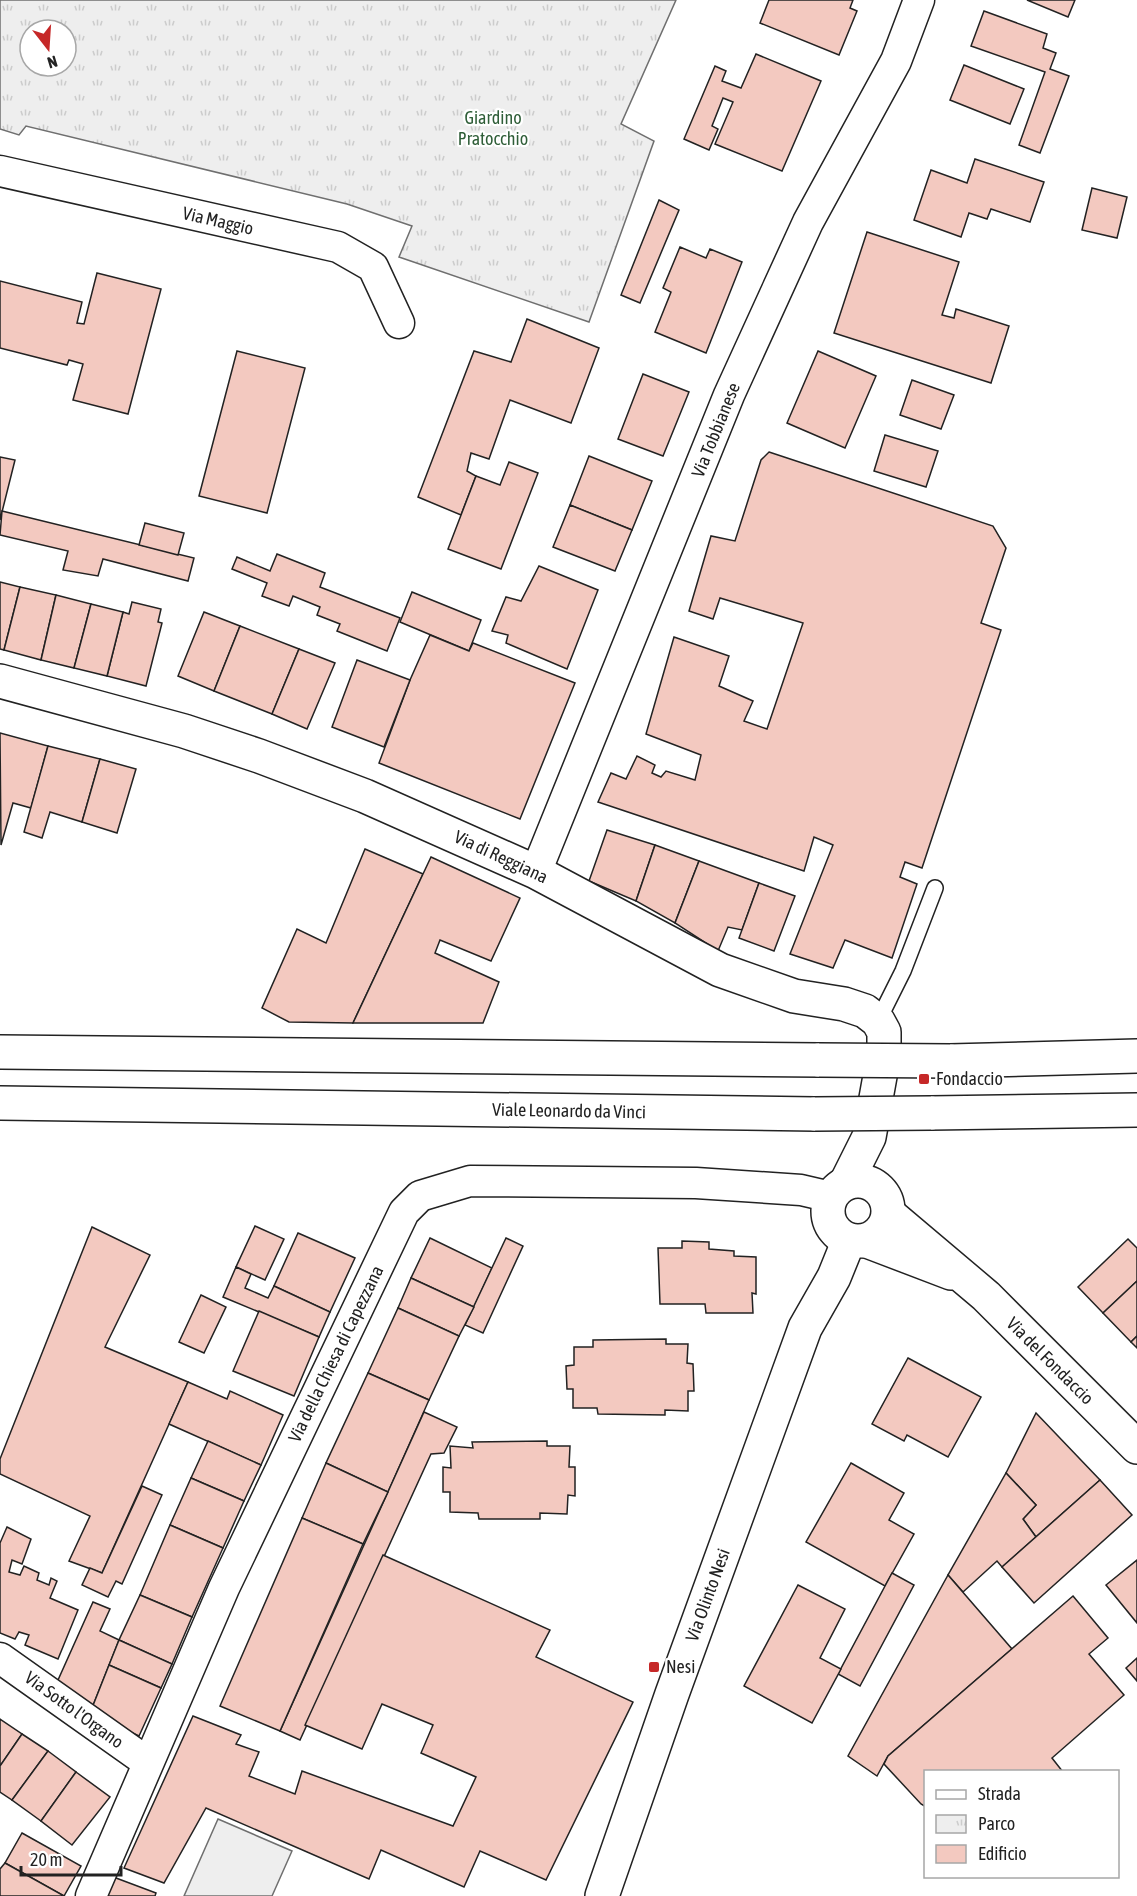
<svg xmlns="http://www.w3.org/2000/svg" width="1137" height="1896" font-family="'Asap Condensed',sans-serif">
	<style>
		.park { fill: url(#park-tufts); stroke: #6f6f6f; stroke-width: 1.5; fill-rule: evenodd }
		.pitch { fill: #eee; stroke: #6f6f6f; stroke-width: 1.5 }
		.building { fill: #f3c9c0; stroke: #222; stroke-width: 1.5 }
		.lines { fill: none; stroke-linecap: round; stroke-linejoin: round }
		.lane-casing { stroke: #222; stroke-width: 18 }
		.street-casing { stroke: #222; stroke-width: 33 }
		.secondary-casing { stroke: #222; stroke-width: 36 }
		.highway-casing { stroke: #222; stroke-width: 36 }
		.lane { stroke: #fff; stroke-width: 15 }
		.street { stroke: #fff; stroke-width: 30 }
		.secondary { stroke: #fff; stroke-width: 33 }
		.highway { stroke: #fff; stroke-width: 33 }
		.highway-bridge-casing { stroke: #222; stroke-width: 36; stroke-linecap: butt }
		.highway-bridge { stroke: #fff; stroke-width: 33 }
		.poi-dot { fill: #c62828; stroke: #fff; stroke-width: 2 }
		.labels { text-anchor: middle; stroke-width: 4.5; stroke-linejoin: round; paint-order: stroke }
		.park-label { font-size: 18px; fill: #2f5e38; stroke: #fff }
		.street-label { font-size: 18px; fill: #222; stroke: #fff }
		.poi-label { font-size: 18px; fill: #222; stroke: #fff; text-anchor: start }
	</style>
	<defs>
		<pattern id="park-tufts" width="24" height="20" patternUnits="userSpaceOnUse" patternTransform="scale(1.5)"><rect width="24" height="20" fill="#eee"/><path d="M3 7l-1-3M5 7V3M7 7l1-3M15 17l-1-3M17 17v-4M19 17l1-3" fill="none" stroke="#ccc"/></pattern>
	</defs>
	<rect width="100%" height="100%" fill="#fff"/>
	<path class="park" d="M0,0H676L621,124L654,141L589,322L399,257L412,226L347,204L26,126L19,135L0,129ZM30,30H66V66H30Z"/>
	<polygon class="pitch" points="218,1819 292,1851 272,1896 184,1896"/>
	<g class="building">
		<polygon points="769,0 853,0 850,8 857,11 839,55 760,23"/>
		<polygon points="1027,0 1075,0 1068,17"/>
		<polygon points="984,11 1047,34 1043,48 1056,53 1050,69 1069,76 1040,153 1019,145 1045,72 971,46"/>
		<polygon points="756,54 821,81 782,171 715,144 733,102 723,98 712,126 718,129 709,150 684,139 715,66 726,71 722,81 741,88"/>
		<polygon points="964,65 1024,89 1010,124 950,100"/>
		<polygon points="975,159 1044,182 1030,222 991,209 987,219 969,213 961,237 914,220 931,170 967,183"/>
		<polygon points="1092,188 1127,197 1117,238 1082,230"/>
		<polygon points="659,200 679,210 640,303 621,295"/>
		<polygon points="867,232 959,262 942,315 954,318 956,309 1009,326 991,383 834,333"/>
		<polygon points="680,247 706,258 710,249 742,262 706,353 655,332 671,292 663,288"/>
		<polygon points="97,273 161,289 128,414 73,400 83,364 69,360 67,365 0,348 0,281 82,302 77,323 84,324"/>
		<polygon points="527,319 599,348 571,423 510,400 489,459 471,453 467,471 476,476 461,515 418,497 474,351 511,362"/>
		<polygon points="237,351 305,368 267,513 199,496"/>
		<polygon points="818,351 876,376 845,448 787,423"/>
		<polygon points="643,374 689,392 663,456 618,439"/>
		<polygon points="912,380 954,395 941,429 900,415"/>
		<polygon points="885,435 938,451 926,487 874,471"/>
		<polygon points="769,452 993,526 1006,548 981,623 1001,630 922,868 905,862 900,877 917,884 892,958 845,940 833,968 790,954 833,845 814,837 804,871 598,802 611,773 626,779 637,756 655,765 652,773 661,777 666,771 695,780 701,755 646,734 674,637 729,656 719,686 753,701 744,721 767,729 803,623 720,598 713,619 689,611 711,536 735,541 761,460"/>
		<polygon points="589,456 652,481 632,530 570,505"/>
		<polygon points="0,457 15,460 0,520"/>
		<polygon points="509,462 538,473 501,569 448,549 476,476 500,485"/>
		<polygon points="570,505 632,530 615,571 553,547"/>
		<polygon points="2,511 194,558 188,581 103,559 98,576 63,570 68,551 0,535"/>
		<polygon points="145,523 184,533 178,555 139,545"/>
		<polygon points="277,554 325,573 320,587 400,618 387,651 337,631 340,624 317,615 320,607 293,596 289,606 262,596 267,583 232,569 237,557 270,571"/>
		<polygon points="539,566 598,590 567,669 506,643 508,635 492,631 506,597 521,601"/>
		<polygon points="0,582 20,587 4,650 0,649"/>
		<polygon points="20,587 56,595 41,660 4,650"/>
		<polygon points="412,592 481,620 469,651 400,622"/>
		<polygon points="56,595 91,604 74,668 41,660"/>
		<polygon points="132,602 161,609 158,622 162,623 146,686 107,676 123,612 129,614"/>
		<polygon points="91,604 123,612 107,676 74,668"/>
		<polygon points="204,612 240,626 214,691 178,676"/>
		<polygon points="240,626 299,649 272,714 214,691"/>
		<polygon points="430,635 469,651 473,643 575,683 520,819 379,763 410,680"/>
		<polygon points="299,649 335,663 307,729 272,714"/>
		<polygon points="357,660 410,680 384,747 332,727"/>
		<polygon points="0,733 48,746 31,808 13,803 1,845"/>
		<polygon points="48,746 100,759 82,822 50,812 42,838 24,832"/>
		<polygon points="100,759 136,769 117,833 82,822"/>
		<polygon points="607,830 655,845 636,901 589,881"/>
		<polygon points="655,845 699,861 675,923 636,901"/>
		<polygon points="365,849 423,874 353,1023 289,1022 262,1008 297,929 326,943"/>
		<polygon points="431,857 520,898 491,961 440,940 435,953 499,982 483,1023 353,1023"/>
		<polygon points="699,861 759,883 742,930 728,927 718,951 675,923"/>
		<polygon points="759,883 795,896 774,951 739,938"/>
		<polygon points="255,1226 284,1239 265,1280 236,1267"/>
		<polygon points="92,1227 150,1255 105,1347 188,1382 102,1573 69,1561 90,1516 0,1474 0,1459"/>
		<polygon points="298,1233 355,1258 330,1312 274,1286"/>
		<polygon points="430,1238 492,1268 474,1307 411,1278"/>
		<polygon points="506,1238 523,1246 483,1333 465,1325"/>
		<polygon points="1128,1239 1137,1248 1137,1281 1103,1313 1078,1287"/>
		<polygon points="682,1241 709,1242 709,1249 734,1251 734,1256 756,1257 756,1294 752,1293 753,1313 706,1313 705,1304 660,1304 658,1248 682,1248"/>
		<polygon points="236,1267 251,1274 245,1288 268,1298 274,1286 330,1312 319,1337 223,1297"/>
		<polygon points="411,1278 474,1307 459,1336 398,1308"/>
		<polygon points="1137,1281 1137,1336 1131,1342 1103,1313"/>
		<polygon points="201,1295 226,1307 204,1353 179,1342"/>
		<polygon points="398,1308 459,1336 429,1400 368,1373"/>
		<polygon points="259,1311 319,1337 294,1396 233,1371"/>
		<polygon points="1137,1336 1137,1348 1131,1342"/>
		<polygon points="666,1339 666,1344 688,1344 687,1363 693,1364 694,1391 688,1391 688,1411 665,1410 665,1415 598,1414 597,1408 573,1408 573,1389 567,1389 566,1366 574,1365 574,1347 593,1347 593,1340"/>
		<polygon points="908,1358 981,1397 948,1457 907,1435 904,1441 872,1424"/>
		<polygon points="368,1373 429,1400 388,1492 326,1463"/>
		<polygon points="188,1382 227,1399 230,1391 283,1415 261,1465 169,1424"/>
		<polygon points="424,1412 457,1427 444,1453 431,1454 300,1740 280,1731"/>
		<polygon points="1036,1413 1100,1480 1036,1537 1023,1519 1036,1505 1006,1473"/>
		<polygon points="208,1441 261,1465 244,1501 191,1478"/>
		<polygon points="547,1441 547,1446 570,1446 569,1467 575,1467 575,1496 568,1495 567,1514 540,1513 540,1519 479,1519 478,1513 450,1512 450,1492 443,1492 443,1467 451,1468 450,1446 473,1448 472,1442"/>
		<polygon points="326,1463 388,1492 363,1544 302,1518"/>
		<polygon points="851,1463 904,1493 889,1520 914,1534 885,1586 806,1542"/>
		<polygon points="1006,1473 1036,1505 1023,1519 1036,1537 1002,1567 997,1561 963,1592 948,1575"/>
		<polygon points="191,1478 244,1501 223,1548 170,1525"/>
		<polygon points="1100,1480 1132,1515 1034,1603 1002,1567"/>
		<polygon points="142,1486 162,1495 122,1584 116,1581 108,1597 82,1585 90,1568 102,1573"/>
		<polygon points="302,1518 363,1544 280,1731 220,1706"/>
		<polygon points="170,1525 223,1548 192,1617 140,1595"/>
		<polygon points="7,1527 31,1539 22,1564 12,1560 9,1572 20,1575 24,1566 39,1573 37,1580 49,1585 51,1578 57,1581 50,1598 78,1610 58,1659 25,1645 29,1635 19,1632 15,1639 0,1633 0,1543"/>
		<polygon points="383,1555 550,1630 536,1657 633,1702 546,1880 480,1851 464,1887 381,1850 369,1879 206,1808 164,1883 124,1868 193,1716 241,1735 236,1744 259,1752 249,1776 295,1794 302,1771 453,1826 476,1777 421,1753 433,1725 382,1704 362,1749 305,1725"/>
		<polygon points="1137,1560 1137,1623 1106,1585"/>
		<polygon points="892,1573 914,1585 860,1686 838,1674"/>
		<polygon points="948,1575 1012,1649 888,1756 877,1776 848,1756"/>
		<polygon points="798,1585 845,1609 820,1658 841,1669 812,1723 744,1686"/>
		<polygon points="140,1595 192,1617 172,1664 119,1640"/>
		<polygon points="1073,1596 1108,1638 1089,1654 1124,1695 1052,1758 1063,1772 926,1772 926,1807 921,1804 884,1764 888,1756"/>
		<polygon points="93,1602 110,1609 100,1631 119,1640 90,1713 54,1689"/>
		<polygon points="119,1640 172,1664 161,1688 109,1665"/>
		<polygon points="1137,1658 1137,1681 1126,1668"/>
		<polygon points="109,1665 161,1688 139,1736 90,1713"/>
		<polygon points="0,1719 22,1734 0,1766"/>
		<polygon points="22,1734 48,1751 12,1800 0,1792 0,1766"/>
		<polygon points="48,1751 76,1772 41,1821 12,1800"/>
		<polygon points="76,1772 110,1797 72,1845 41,1821"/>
		<polygon points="22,1833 81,1866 64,1896 5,1863"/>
		<polygon points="5,1863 64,1896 0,1896 0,1869"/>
		<polygon points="108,1875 156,1893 155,1896 101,1896"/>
	</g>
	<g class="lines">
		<g class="lane-casing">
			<polyline id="lane" points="878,1021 903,971 935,888"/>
		</g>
		<g class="street-casing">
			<g id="street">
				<polyline points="0,171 338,247 373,267 399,323"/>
				<polyline points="536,872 729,395 808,222 896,61 919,0"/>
				<polyline points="0,1658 147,1762"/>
				<polyline points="91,1896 224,1588 404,1212 420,1196 470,1181 696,1183 801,1190 831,1197"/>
			</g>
		</g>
		<g class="secondary-casing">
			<g id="secondary">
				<polyline points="0,681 184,731 259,756 365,796 536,872 720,970 794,996 844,1004 865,1011 878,1021 884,1032 884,1054 869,1137 846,1183"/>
				<circle cx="858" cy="1211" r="30"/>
				<polyline points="889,1214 986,1296 1137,1447"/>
				<polyline points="867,1241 951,1273"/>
				<polyline points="602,1896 672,1694 805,1328 834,1277 849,1240"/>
			</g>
		</g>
		<g class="highway-casing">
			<g id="highway">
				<polyline points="0,1052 819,1060"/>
				<polyline points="950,1061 1137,1056"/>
				<polyline points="0,1103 815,1114"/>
				<polyline points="931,1113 1137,1110"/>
			</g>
		</g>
		<use href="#lane" class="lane"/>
		<use href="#street" class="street"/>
		<use href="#secondary" class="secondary"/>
		<use href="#highway" class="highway"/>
		<g class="highway-bridge-casing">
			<g id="highway-bridge">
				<polyline points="819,1060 950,1061"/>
				<polyline points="815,1114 931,1113"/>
			</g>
		</g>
		<use href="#highway-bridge" class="highway-bridge"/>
	</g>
	<g class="poi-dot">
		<rect x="918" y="1073" width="12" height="12" rx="3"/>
		<rect x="648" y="1661" width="12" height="12" rx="3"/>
	</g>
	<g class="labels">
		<g class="park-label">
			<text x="493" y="124">Giardino<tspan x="493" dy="21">Pratocchio</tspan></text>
		</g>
		<g class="street-label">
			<text transform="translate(218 221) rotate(13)" y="6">Via Maggio</text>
			<text transform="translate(716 430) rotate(-68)" y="6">Via Tobbianese</text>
			<text transform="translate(501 857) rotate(25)" y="6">Via di Reggiana</text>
			<text transform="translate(569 1111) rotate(1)" y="6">Viale Leonardo da Vinci</text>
			<text transform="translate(336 1354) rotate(-64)" y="6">Via della Chiesa di Capezzana</text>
			<text transform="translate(1050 1361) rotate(45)" y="6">Via del Fondaccio</text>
			<text transform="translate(708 1595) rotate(-70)" y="6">Via Olinto Nesi</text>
			<text transform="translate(74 1710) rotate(36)" y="6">Via Sotto l'Organo</text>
		</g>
		<g class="poi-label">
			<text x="936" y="1085">Fondaccio</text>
			<text x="666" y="1673">Nesi</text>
		</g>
	</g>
	<rect x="924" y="1770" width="195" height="108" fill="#ffffff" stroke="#a7a7a7" stroke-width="1.5"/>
	<rect x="936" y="1790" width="30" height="9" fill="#ffffff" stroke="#a7a7a7" stroke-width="1.5"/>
	<text x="978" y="1800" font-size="18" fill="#222222">Strada</text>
	<rect x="936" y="1815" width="30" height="18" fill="url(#park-tufts)" stroke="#a7a7a7" stroke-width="1.5"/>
	<text x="978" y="1830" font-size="18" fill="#222222">Parco</text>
	<rect x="936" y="1845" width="30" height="18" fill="#f3c9c0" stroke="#a7a7a7" stroke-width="1.5"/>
	<text x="978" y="1860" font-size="18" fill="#222222">Edificio</text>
	<g transform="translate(48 48) rotate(163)"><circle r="28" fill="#ffffff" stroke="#a7a7a7" stroke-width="1.5"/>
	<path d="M0-4.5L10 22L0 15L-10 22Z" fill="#c62828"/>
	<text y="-9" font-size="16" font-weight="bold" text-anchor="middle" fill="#222222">N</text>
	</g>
	<path d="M21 1866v9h100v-9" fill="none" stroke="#222222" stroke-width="3"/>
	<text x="30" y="1866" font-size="18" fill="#222222" stroke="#ffffff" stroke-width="4.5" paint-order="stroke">20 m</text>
</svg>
